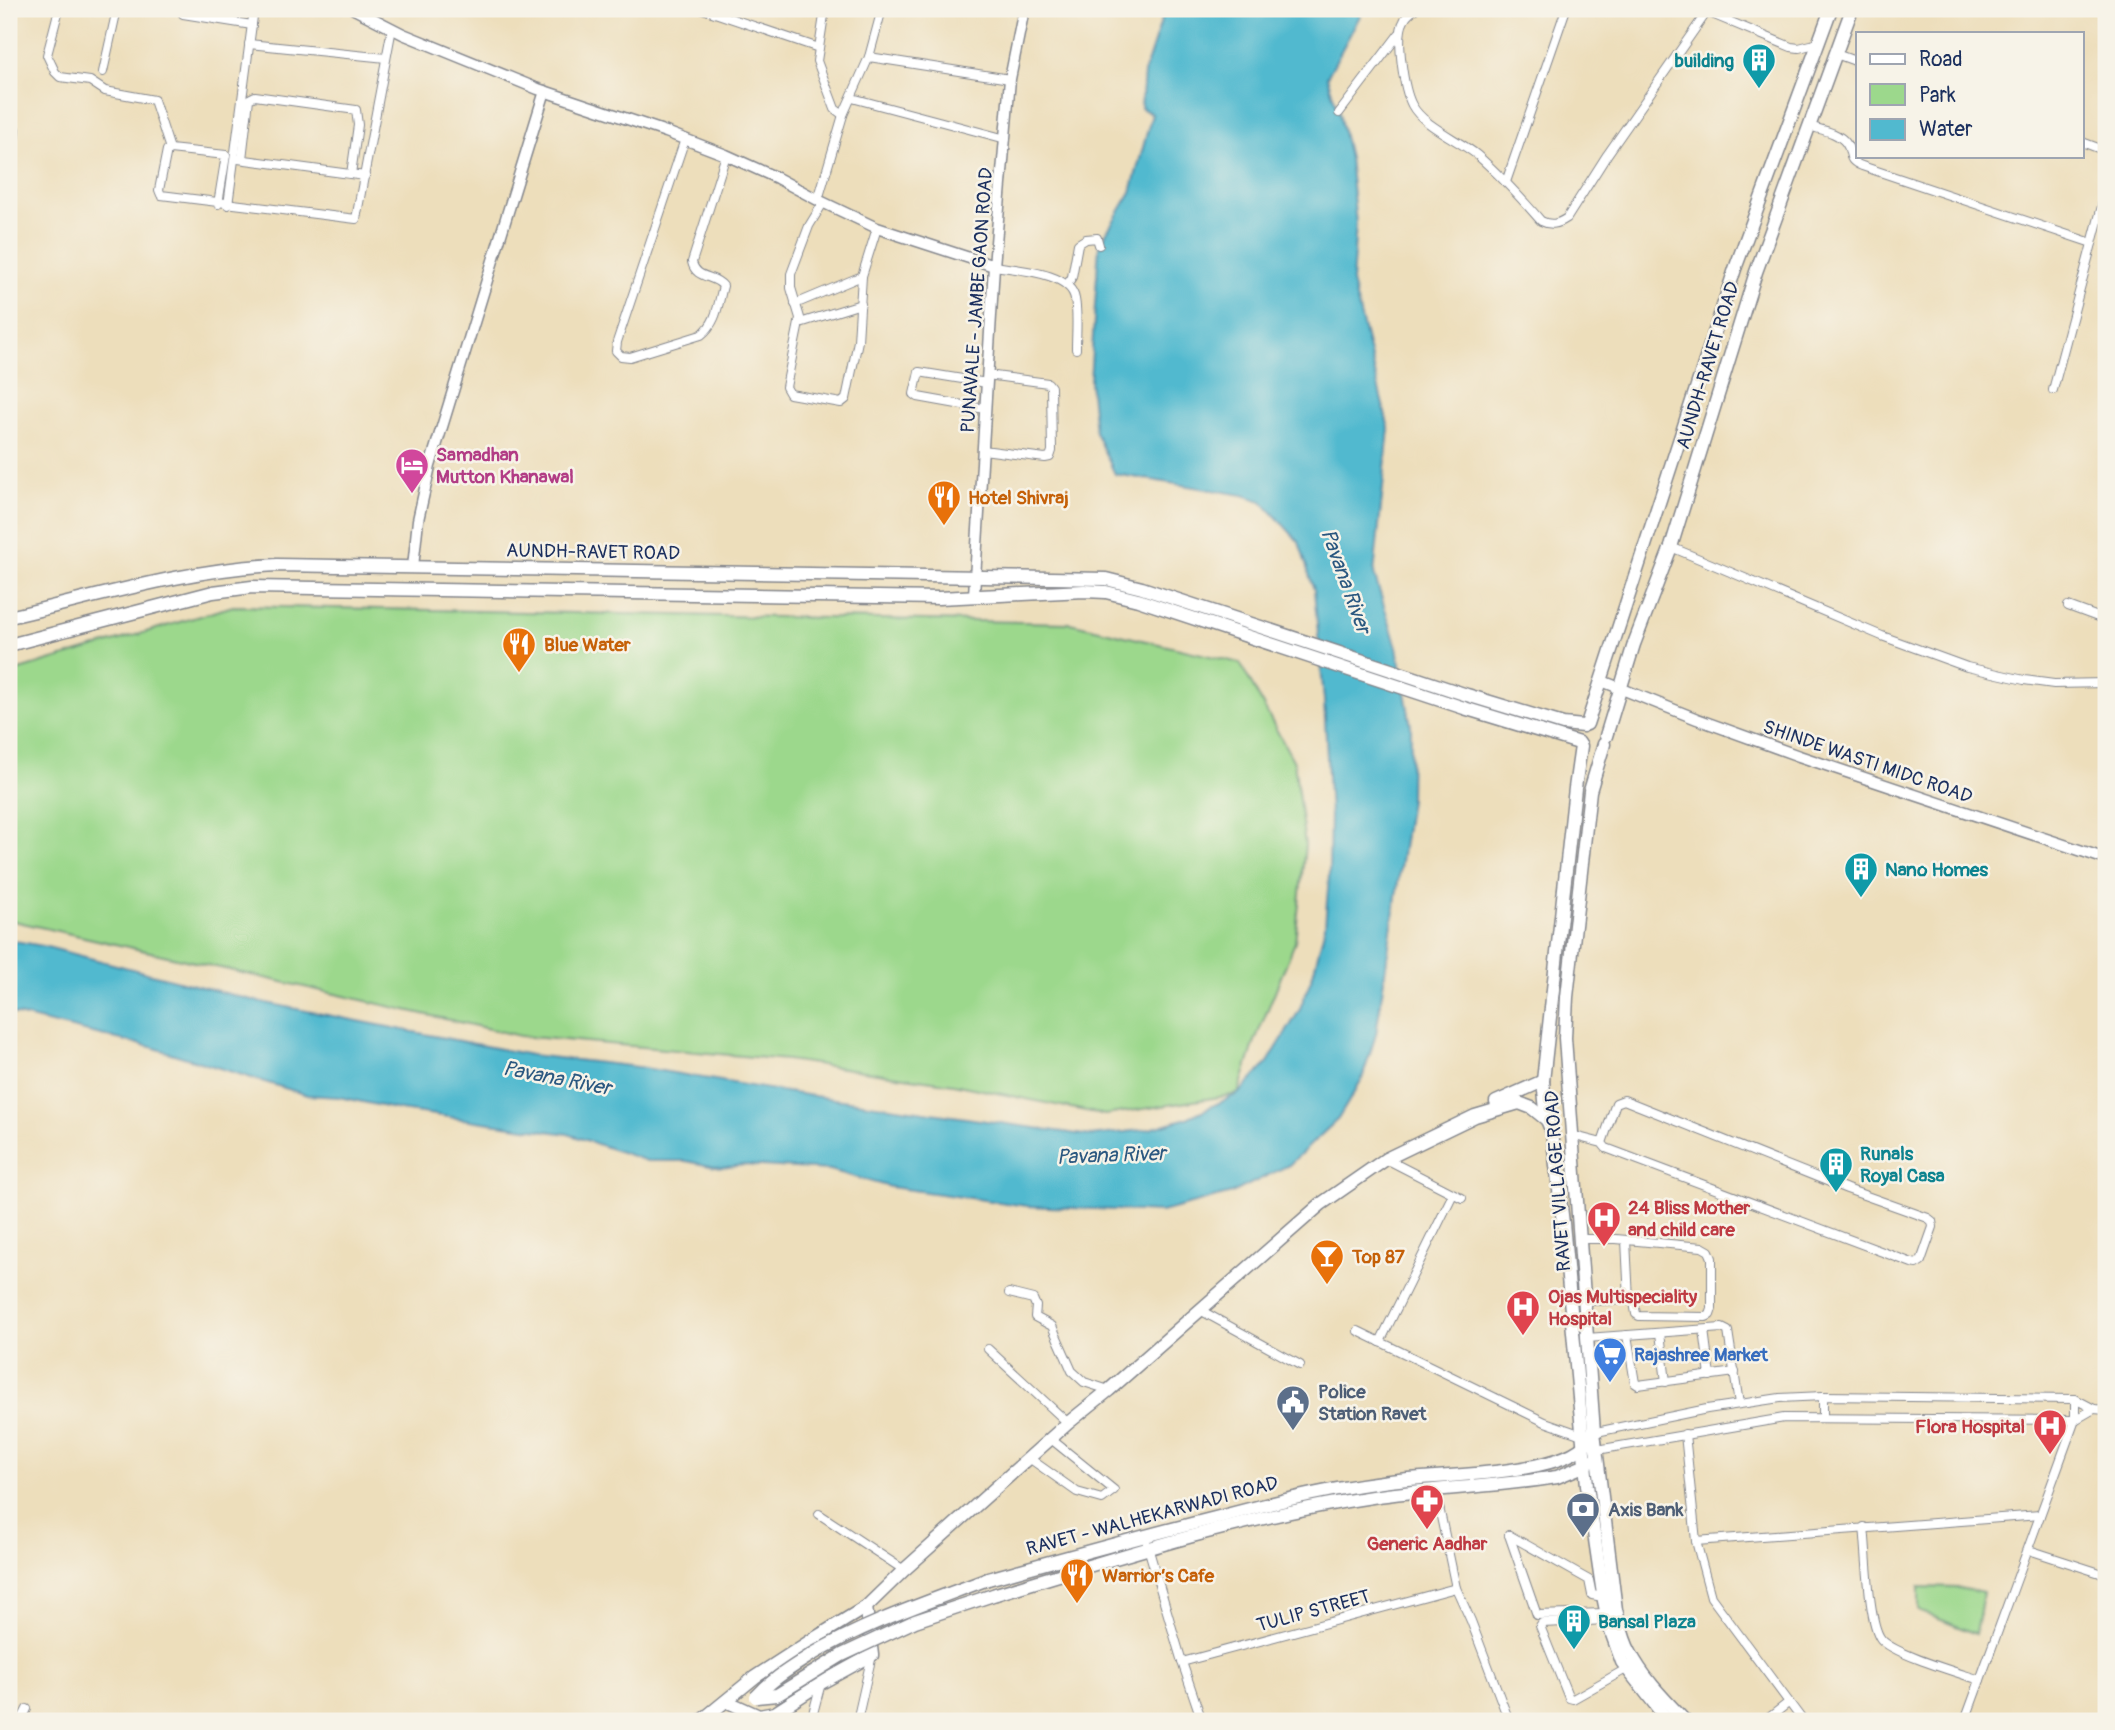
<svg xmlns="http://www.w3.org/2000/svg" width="2115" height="1730" font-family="Pangolin,sans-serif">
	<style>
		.green { fill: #9cd88c; stroke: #5c8475; stroke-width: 2 }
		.water { fill: #51b9cf; stroke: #367496; stroke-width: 2 }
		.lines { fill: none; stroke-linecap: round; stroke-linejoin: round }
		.street-casing { stroke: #84868c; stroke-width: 10 }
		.secondary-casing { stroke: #84868c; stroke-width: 13 }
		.primary-casing { stroke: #84868c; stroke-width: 15 }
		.street { stroke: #fff; stroke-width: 8 }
		.secondary { stroke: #fff; stroke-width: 10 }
		.primary { stroke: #fff; stroke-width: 12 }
		.primary-bridge-casing { stroke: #84868c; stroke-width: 15; stroke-linecap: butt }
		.primary-bridge { stroke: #fff; stroke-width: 12 }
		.labels { text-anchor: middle; stroke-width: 5; stroke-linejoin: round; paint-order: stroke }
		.culture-label { font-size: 19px; font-weight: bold; fill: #0d838f; stroke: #f7f3e8; text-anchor: start }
		.street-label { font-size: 19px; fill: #1b2f5e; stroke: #f7f3e8 }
		.hotel-label { font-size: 19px; font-weight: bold; fill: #b23c85; stroke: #f7f3e8; text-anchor: start }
		.food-label { font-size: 19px; font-weight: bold; fill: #c56008; stroke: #f7f3e8; text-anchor: start }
		.health-label { font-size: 19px; font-weight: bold; fill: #be3a42; stroke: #f7f3e8; text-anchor: start }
		.shop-label { font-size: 19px; font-weight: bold; fill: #366cbe; stroke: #f7f3e8; text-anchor: start }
		.service-label { font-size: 19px; font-weight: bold; fill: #4e5e75; stroke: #f7f3e8; text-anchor: start }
		.water-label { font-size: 21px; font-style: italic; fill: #2b5880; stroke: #f7f3e8 }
	</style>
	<rect width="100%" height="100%" fill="#f7f3e8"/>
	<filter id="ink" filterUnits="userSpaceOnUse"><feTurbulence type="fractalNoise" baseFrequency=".0143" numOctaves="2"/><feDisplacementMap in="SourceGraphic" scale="14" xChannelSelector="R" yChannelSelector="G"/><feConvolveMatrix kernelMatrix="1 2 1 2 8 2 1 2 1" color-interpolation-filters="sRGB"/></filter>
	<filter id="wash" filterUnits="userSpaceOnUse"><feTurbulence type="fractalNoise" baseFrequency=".00686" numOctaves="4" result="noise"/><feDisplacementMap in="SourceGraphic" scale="28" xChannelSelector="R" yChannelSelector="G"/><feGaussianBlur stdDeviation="1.57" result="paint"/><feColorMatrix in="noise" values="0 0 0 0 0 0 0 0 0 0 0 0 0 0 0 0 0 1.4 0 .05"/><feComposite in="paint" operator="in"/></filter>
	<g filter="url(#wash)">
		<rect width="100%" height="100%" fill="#eddebb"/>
		<g class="green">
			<polygon points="233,606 1070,623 1240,663 1294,762 1305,845 1295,942 1255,1041 1238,1094 1105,1115 953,1084 787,1060 520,1036 9,920 9,673"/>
			<polygon points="1919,1587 1959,1588 1983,1593 1976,1634 1919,1611"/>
		</g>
		<polygon class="water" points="1165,9 1362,9 1361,14 1327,77 1339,113 1349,158 1356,223 1352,282 1389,429 1374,574 1397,647 1411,726 1410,800 1376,1034 1362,1079 1338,1119 1289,1165 1232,1193 1161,1212 1027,1206 890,1187 830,1170 744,1165 720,1168 686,1161 647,1161 568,1134 400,1110 339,1097 307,1095 151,1047 9,1013 9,940 43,946 256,1001 531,1055 638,1067 786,1092 1091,1136 1150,1129 1187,1118 1238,1094 1267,1064 1299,1011 1313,974 1325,926 1329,876 1330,814 1324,700 1314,590 1299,542 1262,501 1243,495 1115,474 1095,432 1090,381 1099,245 1131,192 1152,114 1141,108 1144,73"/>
	</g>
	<g filter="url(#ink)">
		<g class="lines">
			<g class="street-casing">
				<g id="street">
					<polyline points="59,9 47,55 55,72 60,77 90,81 105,91 154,100 170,149"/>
					<polyline points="703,9 819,48"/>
					<polyline points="825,9 817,61 835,109 843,115"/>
					<path d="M1415,9C1411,12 1406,16 1404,21C1395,36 1404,90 1412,105C1423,126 1459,140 1477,155C1500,175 1521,198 1541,221C1551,226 1558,224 1567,218L1607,155L1709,9"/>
					<polyline points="1707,12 1791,47 1799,48 1819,43"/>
					<polyline points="183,14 252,25"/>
					<polyline points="249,44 386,58"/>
					<polyline points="1836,54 1858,62"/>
					<polyline points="869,57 1010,79"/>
					<polyline points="103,72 117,9"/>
					<polyline points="852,98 1006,139"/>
					<polyline points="1339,113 1399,34"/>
					<path d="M1809,126C1821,130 1838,132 1846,143C1854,154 1845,159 1862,166L2092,243"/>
					<path d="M685,139L617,342L616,351L621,356L630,357L701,335C717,323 718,304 723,286C714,274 696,280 692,262L726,155"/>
					<polyline points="2082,142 2106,151"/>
					<polyline points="238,159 365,176"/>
					<polyline points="242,159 249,99 255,96 356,110 358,125 351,174"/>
					<polyline points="1506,182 1566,9"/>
					<polyline points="9,197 15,129"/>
					<polyline points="818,200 843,115 869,57 882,9"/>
					<polyline points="823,203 809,226 791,274 791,288 800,318 786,387 790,394 841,403 846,399 858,341 862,276"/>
					<polyline points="218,204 226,155 170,149 167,150 159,190 161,195 356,219 392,28"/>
					<polyline points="228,205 254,9"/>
					<path d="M994,266C1017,270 1071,272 1075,299C1078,315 1076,333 1076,349"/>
					<polyline points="1067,285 1072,277 1078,244 1086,239 1097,238 1099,245"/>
					<polyline points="795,304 862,276 877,228"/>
					<polyline points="800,323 861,304"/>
					<polyline points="2053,390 2106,191"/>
					<polyline points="985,409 918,397 914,394 919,372 987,383"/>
					<polyline points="983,450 1045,458 1050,457 1052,451 1051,387 1048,383 987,375"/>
					<polyline points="1671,547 1882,636 1967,667 2024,680 2054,684 2106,683"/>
					<polyline points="2068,606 2106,620"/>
					<polyline points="1571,1135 1602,1143 1606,1148 1912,1263 1916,1264 1921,1261 1933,1227 1932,1221 1928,1218 1847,1189 1624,1100 1616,1103 1602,1143"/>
					<polyline points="1386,1159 1462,1198"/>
					<polyline points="1580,1239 1616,1239 1702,1247 1709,1251 1712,1258 1712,1309 1710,1315 1706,1317 1639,1316 1636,1314 1634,1302 1629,1300 1584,1301"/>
					<polyline points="1626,1240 1629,1300"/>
					<polyline points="1009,1293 1033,1299 1036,1306 1035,1317 1052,1326 1072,1371 1084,1382 1109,1390"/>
					<polyline points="1200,1310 1300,1365"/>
					<polyline points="1704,1330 1710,1376"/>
					<polyline points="1358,1331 1545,1422 1582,1435 1707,1409 1780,1398 1823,1396 2075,1399 2094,1409 2106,1410"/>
					<polyline points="1660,1333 1666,1382"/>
					<polyline points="1627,1335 1635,1383 1638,1385 1735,1372"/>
					<polyline points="1587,1338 1722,1328 1728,1331 1739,1404"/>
					<polyline points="1380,1342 1453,1194"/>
					<polyline points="988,1349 1068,1423"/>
					<polyline points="1823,1396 1823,1418"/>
					<polyline points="1685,1434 1696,1541 1711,1597 1803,1721"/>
					<polyline points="1597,1450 1784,1418 2075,1420 2094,1409"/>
					<polyline points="1029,1458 1077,1492 1102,1499 1114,1490 1051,1439"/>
					<polyline points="1435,1488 1456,1588 1471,1621 1509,1721"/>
					<polyline points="819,1514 904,1570"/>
					<path d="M1864,1527C1867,1551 1868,1622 1881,1639C1893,1654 1959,1673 1980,1680"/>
					<polyline points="1509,1535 1537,1615 1606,1613"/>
					<polyline points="1509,1535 1589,1580 1592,1595 1603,1597"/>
					<polyline points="1696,1541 2040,1515"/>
					<polyline points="1147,1544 1182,1662 1456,1588"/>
					<polyline points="2029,1550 2106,1575"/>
					<polyline points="1608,1620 1542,1623 1540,1626 1569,1698 1573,1699 1626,1669"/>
					<polyline points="1182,1662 1202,1721"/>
					<polyline points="21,1721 27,1709"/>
					<polyline points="811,1721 821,1683"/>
					<polyline points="857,1721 872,1655"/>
					<polyline points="1765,1721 1788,1703"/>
					<polyline points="1965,1721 2075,1420 2075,1399"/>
				</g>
			</g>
			<g class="secondary-casing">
				<g id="secondary">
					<polyline points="354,9 403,34 538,89 666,132 726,155 777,178 818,200 877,228 994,266"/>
					<polyline points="413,567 418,520 430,466 545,91"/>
					<polyline points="974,595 994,266 1010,79 1024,9"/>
					<polyline points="1602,681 1697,719 1799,756 2106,859"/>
				</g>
			</g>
			<g class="primary-casing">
				<g id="primary">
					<path d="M9,617C98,597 185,569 277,565L1106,579L1142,588L1467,695L1563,724L1583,726"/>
					<polyline points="9,645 213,592 252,587 939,598 1084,591 1106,592 1138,600 1464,708 1579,743"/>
					<polyline points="1587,724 1735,269 1831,9"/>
					<polyline points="1606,736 1634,644 1671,547 1756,272 1852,9"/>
					<path d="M1604,744L1590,791L1567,997L1565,1038L1594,1432L1616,1610C1620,1624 1623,1640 1630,1652C1643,1678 1665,1700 1685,1721"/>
					<polyline points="1581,746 1575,788 1543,1081 1547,1120 1552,1132 1563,1223 1587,1485 1604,1601 1610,1629 1622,1662 1668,1721"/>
					<polyline points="1496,1102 1543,1081"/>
					<path d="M988,1579C1064,1558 1139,1537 1215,1518C1279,1501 1342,1485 1408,1479C1447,1475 1566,1474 1588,1441"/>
					<path d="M996,1594C1119,1557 1244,1516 1372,1497C1433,1488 1496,1487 1557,1477L1586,1465L1589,1461"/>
					<polyline points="726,1701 759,1716 775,1713 821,1683 872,1655 866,1607"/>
					<polyline points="701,1721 755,1677 812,1640 866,1607 904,1570 1068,1423 1109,1390 1321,1204 1386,1159 1475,1116 1519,1103 1532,1108 1547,1120"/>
				</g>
			</g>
			<use href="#street" class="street"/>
			<use href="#secondary" class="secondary"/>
			<use href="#primary" class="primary"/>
			<g class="primary-bridge-casing">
				<g id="primary-bridge">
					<path d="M756,1697C772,1679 791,1668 811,1655C867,1622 928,1602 988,1579"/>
					<polyline points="756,1697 777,1695 842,1655 915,1621 996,1594"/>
				</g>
			</g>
			<use href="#primary-bridge" class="primary-bridge"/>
		</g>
	</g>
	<defs>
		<g id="building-pin" transform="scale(1.75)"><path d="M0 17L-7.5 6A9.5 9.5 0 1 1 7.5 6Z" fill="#0f9aa8" stroke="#f7f3e8"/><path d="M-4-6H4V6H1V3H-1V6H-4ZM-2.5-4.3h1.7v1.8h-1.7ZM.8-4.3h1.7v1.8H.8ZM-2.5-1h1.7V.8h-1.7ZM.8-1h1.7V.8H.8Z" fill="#fff"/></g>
		<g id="hotel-pin" transform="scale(1.75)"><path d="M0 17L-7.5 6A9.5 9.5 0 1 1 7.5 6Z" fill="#d1479c" stroke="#f7f3e8"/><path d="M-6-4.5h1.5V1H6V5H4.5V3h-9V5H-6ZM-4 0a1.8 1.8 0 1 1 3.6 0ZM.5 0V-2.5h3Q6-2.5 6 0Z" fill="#fff"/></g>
		<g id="restaurant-pin" transform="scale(1.75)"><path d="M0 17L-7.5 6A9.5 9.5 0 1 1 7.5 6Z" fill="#e8710a" stroke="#f7f3e8"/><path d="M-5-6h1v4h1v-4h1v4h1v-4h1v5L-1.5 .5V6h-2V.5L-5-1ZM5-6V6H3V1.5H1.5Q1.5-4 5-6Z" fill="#fff"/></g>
		<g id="hospital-pin" transform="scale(1.75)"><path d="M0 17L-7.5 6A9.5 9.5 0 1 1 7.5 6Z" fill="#e0444e" stroke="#f7f3e8"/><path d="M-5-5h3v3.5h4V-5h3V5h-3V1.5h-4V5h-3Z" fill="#fff"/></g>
		<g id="bar-pin" transform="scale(1.75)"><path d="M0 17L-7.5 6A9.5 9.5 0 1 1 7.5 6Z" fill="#e8710a" stroke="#f7f3e8"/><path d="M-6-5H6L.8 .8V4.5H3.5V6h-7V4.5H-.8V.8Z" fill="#fff"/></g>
		<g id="supermarket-pin" transform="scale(1.75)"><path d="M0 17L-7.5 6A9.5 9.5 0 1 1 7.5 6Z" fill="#3f7fe0" stroke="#f7f3e8"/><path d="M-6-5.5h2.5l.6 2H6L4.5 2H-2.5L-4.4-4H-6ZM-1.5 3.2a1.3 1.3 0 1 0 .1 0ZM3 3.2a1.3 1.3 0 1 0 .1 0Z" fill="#fff"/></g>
		<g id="civic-pin" transform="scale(1.75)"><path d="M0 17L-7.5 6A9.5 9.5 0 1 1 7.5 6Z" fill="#5c6f8a" stroke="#f7f3e8"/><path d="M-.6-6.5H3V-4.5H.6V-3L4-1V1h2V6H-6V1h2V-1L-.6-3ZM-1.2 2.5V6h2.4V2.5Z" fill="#fff"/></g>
		<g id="pharmacy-pin" transform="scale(1.75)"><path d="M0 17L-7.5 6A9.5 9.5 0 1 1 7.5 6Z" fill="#e0444e" stroke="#f7f3e8"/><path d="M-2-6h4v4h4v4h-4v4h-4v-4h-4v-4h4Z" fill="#fff"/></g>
		<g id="bank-pin" transform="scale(1.75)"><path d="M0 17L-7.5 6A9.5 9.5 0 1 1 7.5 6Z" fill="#5c6f8a" stroke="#f7f3e8"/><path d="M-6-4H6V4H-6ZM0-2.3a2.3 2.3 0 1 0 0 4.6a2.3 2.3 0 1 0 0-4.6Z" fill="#fff"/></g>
	</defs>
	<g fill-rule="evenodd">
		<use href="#building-pin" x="1759" y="60"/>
		<use href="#hotel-pin" x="412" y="465"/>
		<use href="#restaurant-pin" x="944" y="497"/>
		<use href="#restaurant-pin" x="519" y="644"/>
		<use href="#building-pin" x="1861" y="869"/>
		<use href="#building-pin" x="1836" y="1164"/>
		<use href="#hospital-pin" x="1604" y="1218"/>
		<use href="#bar-pin" x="1327" y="1256"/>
		<use href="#hospital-pin" x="1523" y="1307"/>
		<use href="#supermarket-pin" x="1610" y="1354"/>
		<use href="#civic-pin" x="1293" y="1402"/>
		<use href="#hospital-pin" x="2050" y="1426"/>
		<use href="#pharmacy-pin" x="1427" y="1501"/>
		<use href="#bank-pin" x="1583" y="1509"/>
		<use href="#restaurant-pin" x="1077" y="1575"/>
		<use href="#building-pin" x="1574" y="1621"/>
	</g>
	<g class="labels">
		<g class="culture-label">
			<text x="1734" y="67" text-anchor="end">building</text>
			<text x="1885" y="876">Nano Homes</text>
			<text x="1860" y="1160">Runals<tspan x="1860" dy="22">Royal Casa</tspan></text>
			<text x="1598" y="1628">Bansal Plaza</text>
		</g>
		<g class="street-label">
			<text transform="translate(976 300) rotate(-86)" y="7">PUNAVALE - JAMBE GAON ROAD</text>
			<text transform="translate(1707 365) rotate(-73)" y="7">AUNDH-RAVET ROAD</text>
			<text transform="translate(593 551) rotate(1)" y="7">AUNDH-RAVET ROAD</text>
			<text transform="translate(1868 761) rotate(19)" y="7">SHINDE WASTI MIDC ROAD</text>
			<text transform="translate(1557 1181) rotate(-94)" y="7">RAVET VILLAGE ROAD</text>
			<text transform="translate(1152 1515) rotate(-15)" y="7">RAVET - WALHEKARWADI ROAD</text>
			<text transform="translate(1313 1610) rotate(-15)" y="7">TULIP STREET</text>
		</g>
		<g class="hotel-label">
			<text x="436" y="461">Samadhan<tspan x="436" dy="22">Mutton Khanawal</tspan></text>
		</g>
		<g class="food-label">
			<text x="968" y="504">Hotel Shivraj</text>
			<text x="544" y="651">Blue Water</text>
			<text x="1352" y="1263">Top 87</text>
			<text x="1102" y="1582">Warrior’s Cafe</text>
		</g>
		<g class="health-label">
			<text x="1628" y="1214">24 Bliss Mother<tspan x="1628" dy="22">and child care</tspan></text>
			<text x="1548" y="1303">Ojas Multispeciality<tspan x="1548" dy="22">Hospital</tspan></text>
			<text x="2025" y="1433" text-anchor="end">Flora Hospital</text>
			<text x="1427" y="1550" text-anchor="middle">Generic Aadhar</text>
		</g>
		<g class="shop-label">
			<text x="1634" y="1361">Rajashree Market</text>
		</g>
		<g class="service-label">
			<text x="1318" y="1398">Police<tspan x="1318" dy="22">Station Ravet</tspan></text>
			<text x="1608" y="1516">Axis Bank</text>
		</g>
		<g class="water-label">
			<text transform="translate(1346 581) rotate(70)" y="7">Pavana River</text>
			<text transform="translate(557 1078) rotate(11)" y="7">Pavana River</text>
			<text transform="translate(1111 1155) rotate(-2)" y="7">Pavana River</text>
		</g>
	</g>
	<rect width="2115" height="1730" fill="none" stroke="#f7f3e8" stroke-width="35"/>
	<rect x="1856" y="32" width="228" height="126" fill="#f7f3e8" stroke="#9fa5b1" stroke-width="2"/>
	<rect x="1870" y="54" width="35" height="10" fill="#ffffff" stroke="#9fa5b1" stroke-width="2"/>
	<text x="1919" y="66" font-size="21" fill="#1b2f5e">Road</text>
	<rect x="1870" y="84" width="35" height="21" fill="#9cd88c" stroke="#9fa5b1" stroke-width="2"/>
	<text x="1919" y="102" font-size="21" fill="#1b2f5e">Park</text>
	<rect x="1870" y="119" width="35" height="21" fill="#51b9cf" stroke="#9fa5b1" stroke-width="2"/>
	<text x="1919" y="136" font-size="21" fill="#1b2f5e">Water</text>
</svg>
